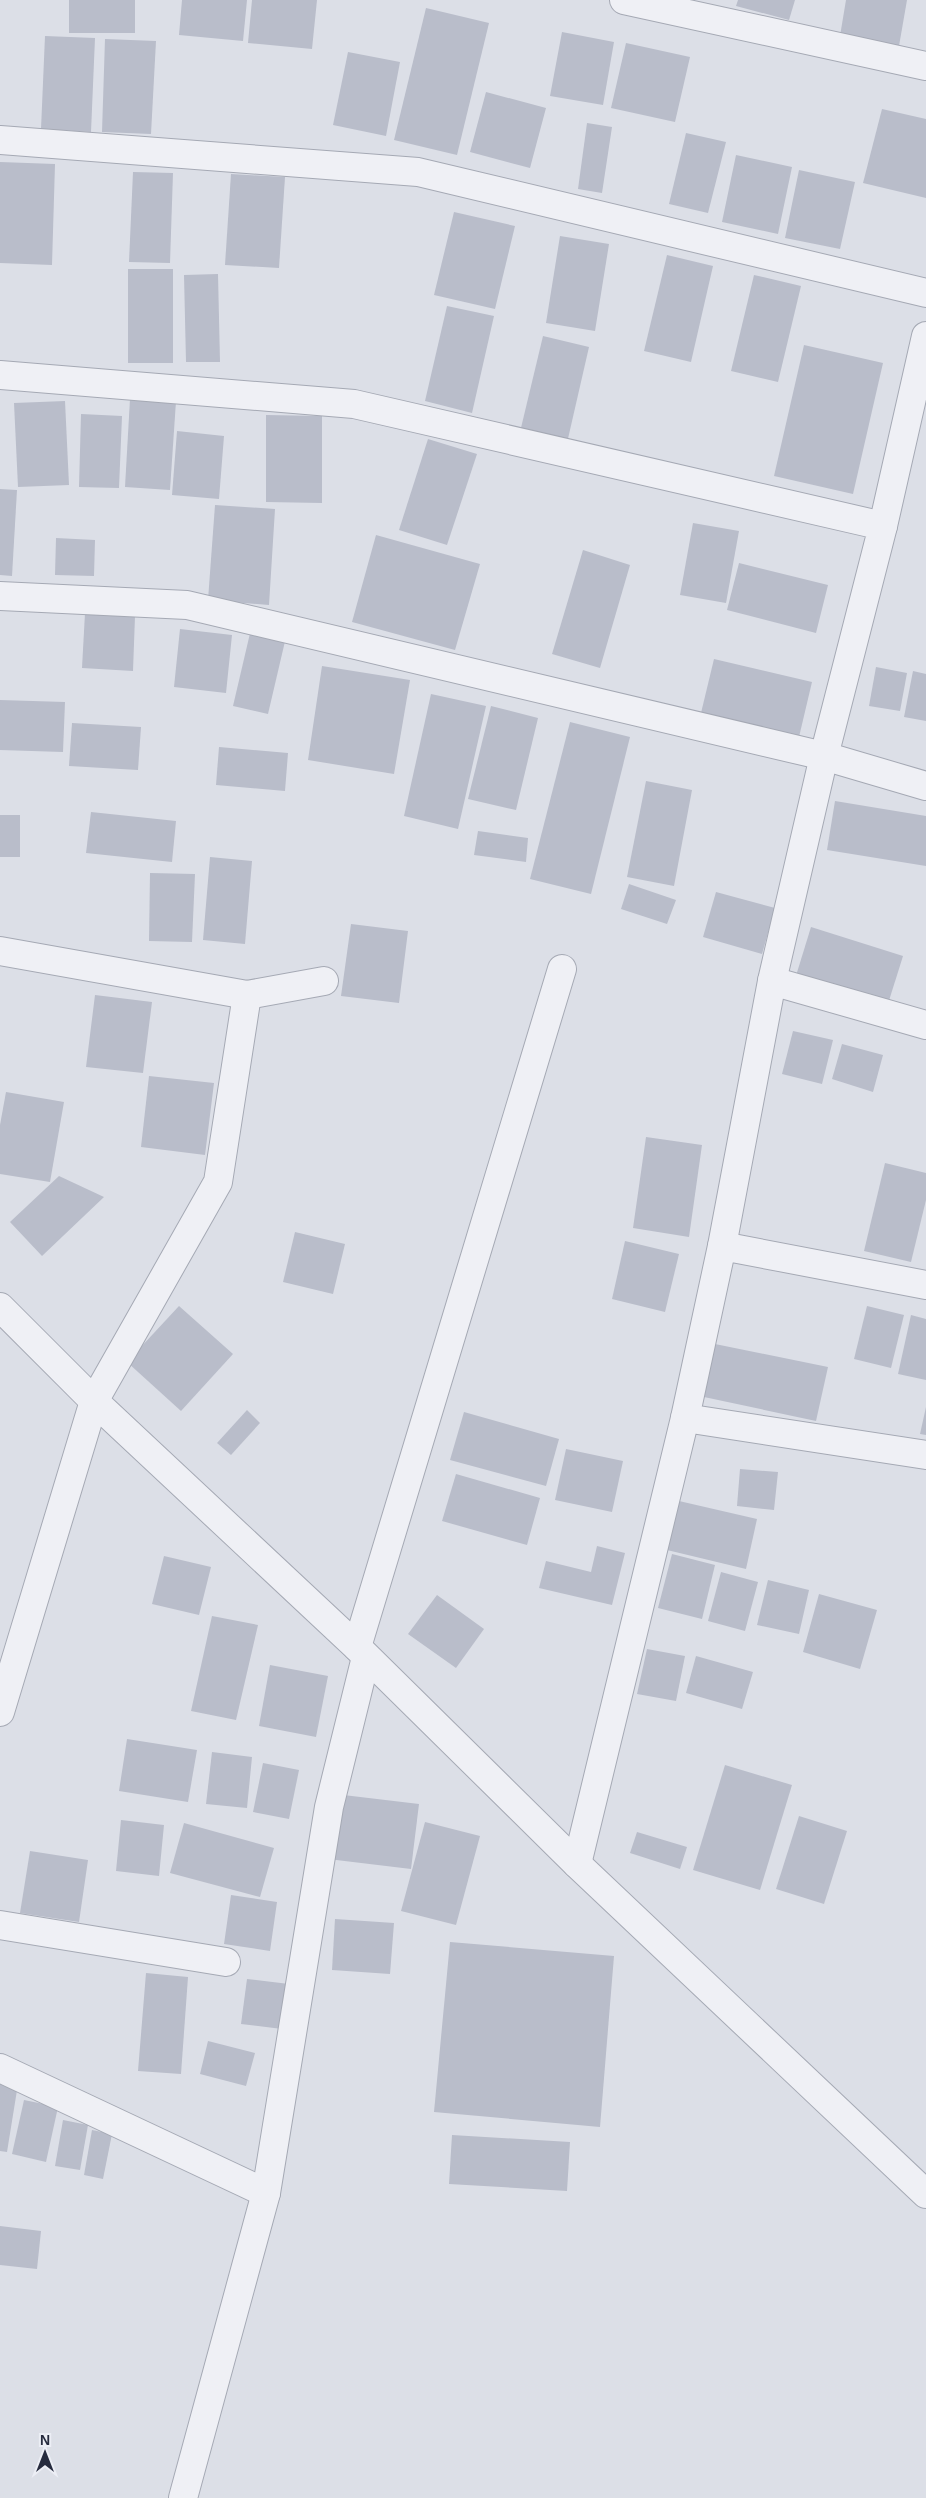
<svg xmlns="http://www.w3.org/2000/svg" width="926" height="2498" font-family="Arial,sans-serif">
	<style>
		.building { fill: #b9bdca }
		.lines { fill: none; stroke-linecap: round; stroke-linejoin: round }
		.minor-casing { stroke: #a5a9b4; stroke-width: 30 }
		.minor { stroke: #eff0f5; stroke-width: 28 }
	</style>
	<rect width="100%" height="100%" fill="#dcdfe7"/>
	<g class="building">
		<rect x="69" y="0" width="66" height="33"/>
		<polygon points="182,0 247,0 243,41 179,35"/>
		<polygon points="252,0 317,0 312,49 248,43"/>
		<polygon points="738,0 795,0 789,20 736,6"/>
		<polygon points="846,0 907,0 899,46 840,36"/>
		<polygon points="426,8 489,23 457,155 394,140"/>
		<polygon points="562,32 614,42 603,105 550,96"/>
		<polygon points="45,36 95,38 91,132 41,129"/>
		<polygon points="105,39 156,41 151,134 102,132"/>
		<polygon points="626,43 690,57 675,122 611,108"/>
		<polygon points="348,52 400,62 386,136 333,125"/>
		<polygon points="486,92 546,108 530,168 470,152"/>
		<polygon points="882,109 926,119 926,198 863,183"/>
		<polygon points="587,123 612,127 602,193 578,189"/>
		<polygon points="686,133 726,142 708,213 669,204"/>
		<polygon points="736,155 792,167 778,234 722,222"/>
		<polygon points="0,162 55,164 52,265 0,263"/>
		<polygon points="799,170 855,182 840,249 785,238"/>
		<polygon points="133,172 173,173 170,263 129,262"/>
		<polygon points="231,174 285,177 279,268 225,265"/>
		<polygon points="454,212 515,226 495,309 434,295"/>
		<polygon points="560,236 609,244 595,331 546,323"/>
		<polygon points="667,255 713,266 691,362 644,351"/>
		<rect x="128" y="269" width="45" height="94"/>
		<polygon points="218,274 220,362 186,362 184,275"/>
		<polygon points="754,275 801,286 778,382 731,371"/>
		<polygon points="447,306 494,316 472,413 425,401"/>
		<polygon points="543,336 589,347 567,443 520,432"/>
		<polygon points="804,345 883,363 853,494 774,476"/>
		<polygon points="130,399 176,401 170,490 125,487"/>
		<polygon points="65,401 69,485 18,487 14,403"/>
		<polygon points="81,414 122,416 119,488 79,487"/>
		<polygon points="266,415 322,416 322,503 266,502"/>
		<polygon points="177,431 224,436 219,499 172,495"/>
		<polygon points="428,439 477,454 447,545 399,530"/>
		<polygon points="0,489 17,490 12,576 0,575"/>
		<polygon points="215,505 275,509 269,605 208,600"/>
		<polygon points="693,523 739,531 726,603 680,595"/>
		<polygon points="376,535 480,564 455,650 352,622"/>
		<polygon points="56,538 95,540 94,576 55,575"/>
		<polygon points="583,550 630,565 600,668 552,654"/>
		<polygon points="739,563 828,585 816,633 727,610"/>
		<polygon points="85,613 135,616 133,671 82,668"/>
		<polygon points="180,629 232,635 226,693 174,687"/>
		<polygon points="251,629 286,637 268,714 233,706"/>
		<polygon points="714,659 812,682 799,737 701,713"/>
		<polygon points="322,666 410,680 394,774 308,760"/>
		<polygon points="876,667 907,673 900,711 869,706"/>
		<polygon points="913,671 926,674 926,721 904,717"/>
		<polygon points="431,694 486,706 458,829 404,816"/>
		<polygon points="0,700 65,702 63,752 0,750"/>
		<polygon points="491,706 538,718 516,810 468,799"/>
		<polygon points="570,722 630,737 591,894 530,879"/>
		<polygon points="72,723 141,727 138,770 69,766"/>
		<polygon points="219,747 288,753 285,791 216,785"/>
		<polygon points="646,781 692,790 674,886 627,877"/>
		<polygon points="835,801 926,816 926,866 827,850"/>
		<polygon points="91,812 176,821 172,862 86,853"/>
		<rect x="0" y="815" width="20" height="42"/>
		<polygon points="478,831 528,838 526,862 474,855"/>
		<polygon points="210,857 252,861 245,944 203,940"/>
		<polygon points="150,873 195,874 192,942 149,941"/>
		<polygon points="629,884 676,900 667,924 621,909"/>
		<polygon points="716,892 775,908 762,954 703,937"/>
		<polygon points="351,924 408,931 399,1003 341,996"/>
		<polygon points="811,927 903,956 887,1007 795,979"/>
		<polygon points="95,995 152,1002 143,1073 86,1067"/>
		<polygon points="793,1031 833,1040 822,1084 782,1074"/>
		<polygon points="842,1044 883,1055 873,1092 832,1079"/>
		<polygon points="149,1076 214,1083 205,1155 141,1147"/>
		<polygon points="6,1092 64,1102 50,1182 0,1174 0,1125"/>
		<polygon points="646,1137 702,1145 689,1237 633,1228"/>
		<polygon points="885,1163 926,1173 926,1200 911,1262 864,1251"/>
		<polygon points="59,1176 104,1197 42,1256 10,1222"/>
		<polygon points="295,1232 345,1244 333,1294 283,1282"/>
		<polygon points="625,1241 679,1254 665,1312 612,1299"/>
		<polygon points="179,1306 233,1354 181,1411 127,1362"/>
		<polygon points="867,1306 904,1315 891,1368 854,1359"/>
		<polygon points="911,1315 926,1319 926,1380 898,1374"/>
		<polygon points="715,1344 828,1367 816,1421 704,1397"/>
		<polygon points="926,1407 926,1435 920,1434"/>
		<polygon points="247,1410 260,1423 231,1455 217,1443"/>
		<polygon points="464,1412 559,1439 546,1486 450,1460"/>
		<polygon points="566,1449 623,1461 612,1512 555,1500"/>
		<polygon points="740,1469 778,1472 774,1510 737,1506"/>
		<polygon points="456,1474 540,1498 527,1545 442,1521"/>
		<polygon points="679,1501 757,1519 746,1569 667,1550"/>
		<polygon points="597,1546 625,1553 612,1605 539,1588 546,1561 591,1572"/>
		<polygon points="672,1554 715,1565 702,1619 658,1608"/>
		<polygon points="164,1556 211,1567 199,1615 152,1604"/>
		<polygon points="721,1572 758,1582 745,1631 708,1621"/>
		<polygon points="768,1580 809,1590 799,1634 757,1625"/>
		<polygon points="819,1594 877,1610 860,1669 803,1652"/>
		<polygon points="437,1595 484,1629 456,1668 408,1634"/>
		<polygon points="212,1616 258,1625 236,1720 191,1711"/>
		<polygon points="647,1649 685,1656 676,1701 637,1694"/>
		<polygon points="696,1656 753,1672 742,1709 686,1693"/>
		<polygon points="270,1665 328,1676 316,1737 259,1726"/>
		<polygon points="127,1739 197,1750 188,1802 119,1791"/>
		<polygon points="212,1752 252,1757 247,1808 206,1804"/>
		<polygon points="263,1763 299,1770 289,1819 253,1812"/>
		<polygon points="725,1765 792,1785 760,1890 693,1870"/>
		<polygon points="335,1794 419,1804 411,1869 328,1859"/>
		<polygon points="799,1816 847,1831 824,1904 776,1889"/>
		<polygon points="121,1820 164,1825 159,1876 116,1871"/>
		<polygon points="425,1822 480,1836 456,1925 401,1911"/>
		<polygon points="184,1823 274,1848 260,1897 170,1873"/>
		<polygon points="637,1832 687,1847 680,1869 630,1853"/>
		<polygon points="30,1851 88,1860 79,1922 20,1913"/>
		<polygon points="231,1895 277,1902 270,1951 224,1944"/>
		<polygon points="335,1919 394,1923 390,1974 332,1970"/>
		<polygon points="450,1942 614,1956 600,2127 434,2112"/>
		<polygon points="146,1973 188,1977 181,2074 138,2071"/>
		<polygon points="247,1979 289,1984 282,2029 241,2024"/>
		<polygon points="208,2041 255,2053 246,2086 200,2074"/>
		<polygon points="0,2081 18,2084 7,2152 0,2151"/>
		<polygon points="24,2100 58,2107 46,2162 12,2154"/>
		<polygon points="63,2120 88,2125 80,2170 55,2166"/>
		<polygon points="92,2130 112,2134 103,2179 84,2175"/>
		<polygon points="452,2135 570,2142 567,2191 449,2184"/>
		<polygon points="0,2226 41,2231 37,2269 0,2265"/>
	</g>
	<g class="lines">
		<g class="minor-casing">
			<g id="minor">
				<polyline points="624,0 926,66"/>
				<polyline points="0,140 418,172 926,293"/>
				<polyline points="0,375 354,404 883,526 824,756 772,981"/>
				<polyline points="883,526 926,336"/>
				<polyline points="0,596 187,605 824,756 926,786"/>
				<polyline points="0,951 247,995 324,981"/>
				<polyline points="722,1246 772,981 926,1025"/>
				<polyline points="0,1307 94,1401 357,1647 577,1864 926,2194"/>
				<polyline points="685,1418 722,1246 926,1285"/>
				<polyline points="357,1647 562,969"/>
				<polyline points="0,1712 94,1401 218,1182 247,995"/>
				<polyline points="577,1864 685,1418 926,1455"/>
				<polyline points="0,1925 226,1962"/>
				<polyline points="0,2068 266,2193"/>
				<polyline points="183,2498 266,2193 329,1807 366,1657"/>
			</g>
		</g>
		<use href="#minor" class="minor"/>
	</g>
	<g transform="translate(45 2453)" stroke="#eceef5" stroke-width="4" paint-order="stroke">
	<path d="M0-4L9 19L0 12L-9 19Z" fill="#262b3e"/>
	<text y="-8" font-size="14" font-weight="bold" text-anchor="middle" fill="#262b3e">N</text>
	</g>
</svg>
